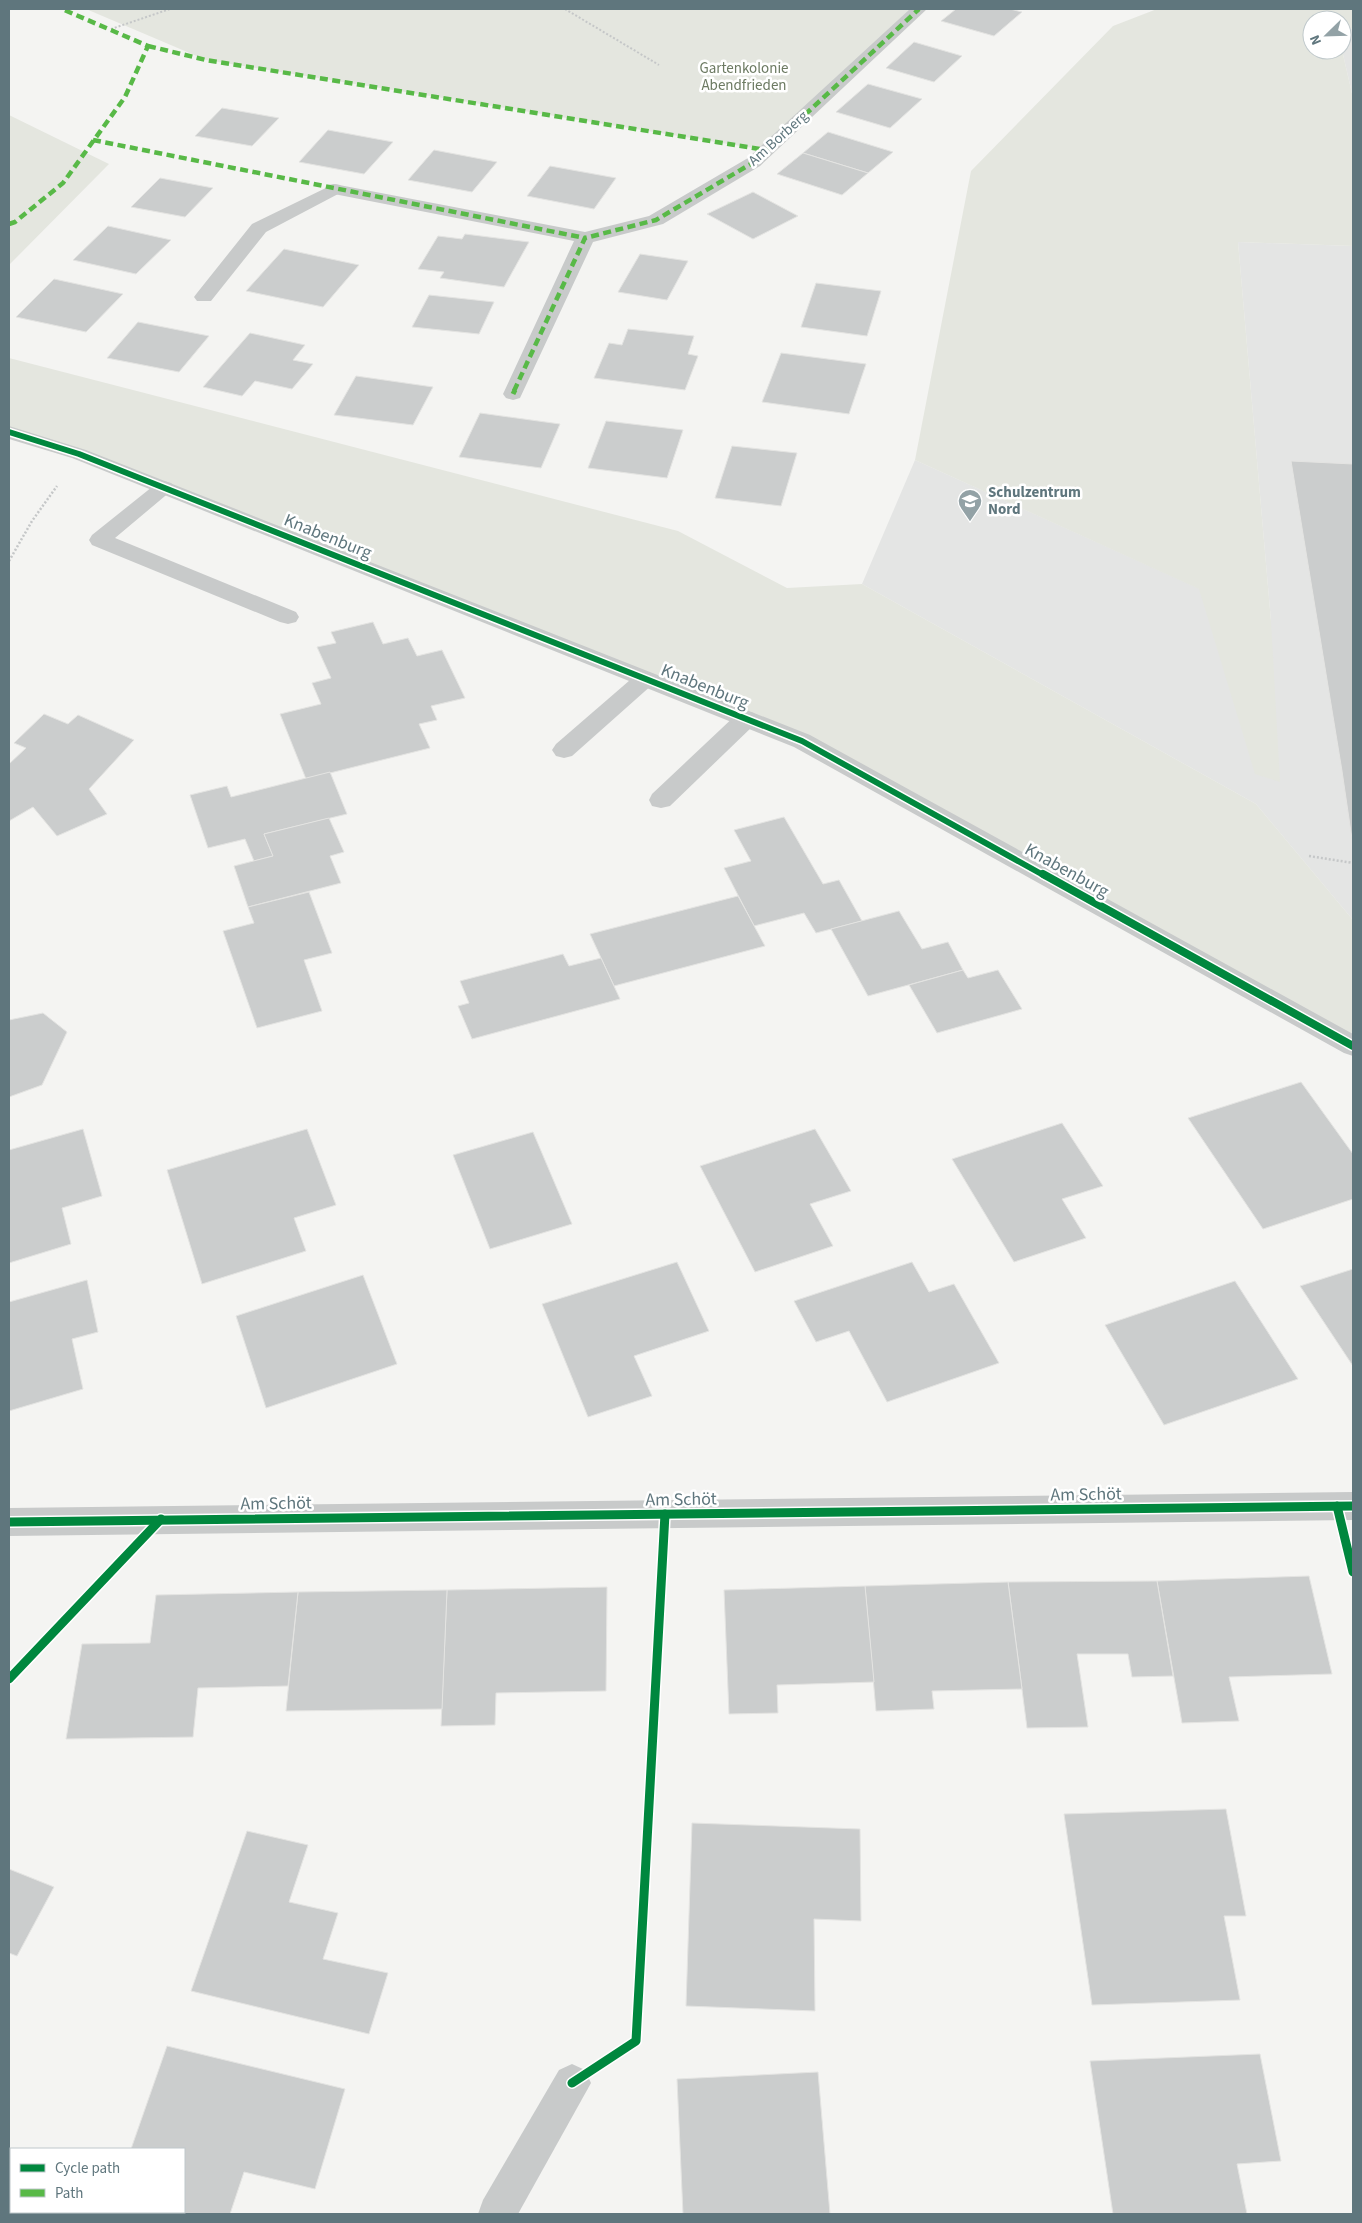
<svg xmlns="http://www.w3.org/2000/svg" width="1362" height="2223" font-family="'Source Sans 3',sans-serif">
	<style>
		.built { fill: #e4e5e4 }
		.green { fill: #e4e6df }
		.building { fill: #cbcdcd; stroke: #e4e4e2 }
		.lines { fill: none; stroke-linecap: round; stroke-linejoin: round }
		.path-far1 { stroke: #c5c7c8; stroke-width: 2; stroke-dasharray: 2 2; stroke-linecap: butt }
		.path { stroke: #c5c7c8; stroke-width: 2.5; stroke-dasharray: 2 2; stroke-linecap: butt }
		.service { fill: #c8caca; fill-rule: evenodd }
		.minor { fill: #c8caca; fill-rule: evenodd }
		.quiet-far1 { stroke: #58b947; stroke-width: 4.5; stroke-dasharray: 8 4.5; stroke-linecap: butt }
		.quiet { stroke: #58b947; stroke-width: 5; stroke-dasharray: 10 5; stroke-linecap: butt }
		.cycleway-far2-casing { stroke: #fff; stroke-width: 9 }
		.cycleway-far1-casing { stroke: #fff; stroke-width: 11 }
		.cycleway-casing { stroke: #fff; stroke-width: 12 }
		.cycleway-far2 { stroke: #00873e; stroke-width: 6 }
		.cycleway-far1 { stroke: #00873e; stroke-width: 8 }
		.cycleway { stroke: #00873e; stroke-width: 9 }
		.labels { text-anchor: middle; stroke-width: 5; stroke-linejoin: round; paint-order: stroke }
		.far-park-label { font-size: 15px; fill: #6c7a62; stroke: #fff }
		.far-street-label { font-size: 15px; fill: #5f767d; stroke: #fff }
		.far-poi-label { font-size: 15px; font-weight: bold; fill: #5f767d; stroke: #fff; text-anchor: start }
		.street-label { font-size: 18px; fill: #5f767d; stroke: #fff }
	</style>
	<rect width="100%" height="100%" fill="#f4f4f2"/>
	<g class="built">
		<polygon points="1353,28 1353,98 1342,50 1342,32"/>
		<polygon points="1238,242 1353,246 1353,920 1256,804 862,584 915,460 1271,621"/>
	</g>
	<g class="green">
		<polygon points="86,9 919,9 766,150 206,60"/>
		<polygon points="1157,9 1353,9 1353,28 1342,32 1342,20 1312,20 1312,50 1342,50 1353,98 1353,246 1238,242 1271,621 1280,782 1255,774 1199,589 915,460 971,171 1113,26"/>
		<polygon points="9,115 109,164 9,265"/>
		<polygon points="9,358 678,531 787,588 862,584 1256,804 1353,920 1353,1046 802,741 79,454 9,432"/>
	</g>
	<g class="building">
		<polygon points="956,9 1010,9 1022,12 994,36 941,21"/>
		<polygon points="914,42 962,56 934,82 886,68"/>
		<polygon points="868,84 922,99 890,128 836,112"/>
		<polygon points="222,108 279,118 252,146 195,136"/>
		<polygon points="328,130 393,142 364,174 299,162"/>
		<polygon points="828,132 893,152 868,173 803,153"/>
		<polygon points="434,150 497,162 472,192 408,180"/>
		<polygon points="803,153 868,173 842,195 777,174"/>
		<polygon points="550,166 616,178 594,209 527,196"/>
		<polygon points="160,178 213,188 185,217 131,207"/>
		<polygon points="753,192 798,216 753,239 707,214"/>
		<polygon points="108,226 171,240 136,274 73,260"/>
		<polygon points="465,234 529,242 504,287 440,278 444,272 418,269 438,236 462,239"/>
		<polygon points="284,249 359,265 323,307 246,291"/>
		<polygon points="640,254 688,261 667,300 618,292"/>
		<polygon points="54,279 123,294 86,332 16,317"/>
		<polygon points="816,283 881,291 867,336 801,327"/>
		<polygon points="429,295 494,302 479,334 412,327"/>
		<polygon points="138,322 209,336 179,372 107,358"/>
		<polygon points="628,329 694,336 688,354 698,356 685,390 594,378 609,343 622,345"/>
		<polygon points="250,333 305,345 293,360 313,364 292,389 255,381 242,396 203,387"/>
		<polygon points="781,353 866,364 849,414 762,402"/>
		<polygon points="356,376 433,387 413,425 334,415"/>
		<polygon points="480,413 560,424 541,468 459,457"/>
		<polygon points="606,421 683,430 667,478 588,468"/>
		<polygon points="732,446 797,453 781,506 715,498"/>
		<polygon points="1291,461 1353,464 1353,846 1342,771"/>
		<polygon points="373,622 383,644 408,638 417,656 442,650 465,698 431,706 437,720 419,724 430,748 306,779 280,714 321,704 312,683 331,678 317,647 336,643 331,632"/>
		<polygon points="44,714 68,724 78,715 134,740 89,789 107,814 57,836 33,807 9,821 9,764 26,748 14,743"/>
		<polygon points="330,772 347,814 264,834 273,856 254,861 245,839 208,848 190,795 227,786 231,797"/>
		<polygon points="784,817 823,884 839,880 862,921 816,933 804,913 754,926 724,868 751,861 734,830"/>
		<polygon points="329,818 344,852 330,856 341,883 248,907 234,866 273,856 264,834"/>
		<polygon points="309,892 332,953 304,960 322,1011 257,1028 223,931 254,923 248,907"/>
		<polygon points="738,896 765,946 614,986 590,934"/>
		<polygon points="899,911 922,949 948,942 963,970 868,996 831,929"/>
		<polygon points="563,954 569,966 601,958 620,999 472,1039 458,1006 469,1003 460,981"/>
		<polygon points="963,970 968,978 998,970 1022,1009 937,1033 909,985"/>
		<polygon points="43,1013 67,1032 42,1085 9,1097 9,1020"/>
		<polygon points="1301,1082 1353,1154 1353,1199 1263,1229 1188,1118"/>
		<polygon points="1062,1123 1103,1186 1062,1199 1086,1238 1014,1262 952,1159"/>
		<polygon points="83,1129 102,1196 62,1208 71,1244 9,1263 9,1150"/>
		<polygon points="307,1129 336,1205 294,1218 306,1251 202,1284 167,1170"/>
		<polygon points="815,1129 851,1191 810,1204 833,1246 755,1272 700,1166"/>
		<polygon points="533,1132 572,1224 490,1249 453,1155"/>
		<polygon points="677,1262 709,1331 634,1356 652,1396 588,1417 542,1304"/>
		<polygon points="912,1262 929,1292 954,1284 999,1363 887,1402 849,1331 816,1342 794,1301"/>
		<polygon points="1353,1269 1353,1366 1300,1286"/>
		<polygon points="363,1275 397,1364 266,1408 236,1316"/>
		<polygon points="87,1280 98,1332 72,1339 83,1389 9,1411 9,1302"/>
		<polygon points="1235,1281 1298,1379 1164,1425 1105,1325"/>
		<polygon points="1309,1576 1332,1674 1229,1677 1239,1721 1182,1723 1157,1581"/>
		<polygon points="1157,1581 1173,1676 1132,1677 1128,1654 1077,1654 1088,1727 1027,1728 1008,1582"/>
		<polygon points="1008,1582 1022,1689 932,1691 934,1709 876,1711 865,1586"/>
		<polygon points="865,1586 874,1682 777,1685 778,1713 729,1714 724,1590"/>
		<polygon points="607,1587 606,1691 496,1693 495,1725 441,1726 447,1590"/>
		<polygon points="447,1590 442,1709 286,1711 298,1592"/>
		<polygon points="298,1592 288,1686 198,1688 193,1737 66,1739 82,1644 150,1643 156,1595"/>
		<polygon points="1226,1809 1246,1916 1224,1916 1240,2000 1092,2005 1064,1814"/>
		<polygon points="692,1823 860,1829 861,1921 814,1919 815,2011 686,2006"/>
		<polygon points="247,1831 308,1845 289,1902 338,1913 323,1959 388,1973 369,2034 191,1991"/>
		<polygon points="9,1869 54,1887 17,1956 9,1953"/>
		<polygon points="167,2046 345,2089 315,2189 244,2172 230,2214 108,2214 109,2212 184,2212 184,2149 131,2149"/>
		<polygon points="1260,2054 1281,2161 1237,2164 1247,2214 1113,2214 1090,2061"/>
		<polygon points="818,2072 830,2214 683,2214 677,2079"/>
	</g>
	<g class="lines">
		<g class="path-far1">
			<polyline points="565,9 659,65"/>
			<polyline points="111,29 170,9"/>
		</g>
		<g class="path">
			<polyline points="9,561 32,521 57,486"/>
			<polyline points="1309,856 1353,863"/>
		</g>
		<g class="service">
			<polygon points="334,184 340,185 343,189 340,193 266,232 211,301 197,301 194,297 197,293 252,224"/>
			<polygon points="164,481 171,483 175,487 171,491 115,538 296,612 299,617 296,622 288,624 280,622 92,545 89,540 92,535 157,483"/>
			<polygon points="645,671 653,674 657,679 653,684 572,756 564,758 556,756 552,750 556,744 637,674"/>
			<polygon points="746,711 754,713 758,719 754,725 670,806 661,808 652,806 649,800 652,794 738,713"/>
		</g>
		<g class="minor">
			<polygon points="910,9 927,9 760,166 663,224 593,242 520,398 513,400 506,398 503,394 574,241 334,194 328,193 325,189 328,185 334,184 585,232 649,216 748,158"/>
			<polygon points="9,426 86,450 810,735 1353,1034 1353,1056 1344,1053 794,747 72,458 9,439"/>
			<polygon points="1353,1492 1353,1520 9,1536 9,1508"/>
			<polygon points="572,2064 585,2070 591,2083 518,2214 478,2214 483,2200 559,2070"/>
		</g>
		<g class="quiet-far1">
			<polyline points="148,46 206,60 766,150"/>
			<polyline points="93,140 585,238"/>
			<polyline points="9,224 15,222 63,183 125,97 148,46 62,9"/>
			<polyline points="514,391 585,238 656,220 754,162 919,9"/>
		</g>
		<polyline class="quiet" points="513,394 515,390"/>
		<g class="cycleway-far2-casing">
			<polyline id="cycleway-far2" points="9,432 79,454 802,741 1045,876"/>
		</g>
		<g class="cycleway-far1-casing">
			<polyline id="cycleway-far1" points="1043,874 1353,1046"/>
		</g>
		<g class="cycleway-casing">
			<g id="cycleway">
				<polyline points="1337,1506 1353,1572"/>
				<polyline points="9,1522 1353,1506"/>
				<polyline points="9,1679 161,1519"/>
				<polyline points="572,2083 636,2041 665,1514"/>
			</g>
		</g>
		<use href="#cycleway-far2" class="cycleway-far2"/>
		<use href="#cycleway-far1" class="cycleway-far1"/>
		<use href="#cycleway" class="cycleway"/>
	</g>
	<defs>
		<g id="school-pin" transform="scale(1.25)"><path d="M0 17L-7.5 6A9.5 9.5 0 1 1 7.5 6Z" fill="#93a2a6" stroke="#fff"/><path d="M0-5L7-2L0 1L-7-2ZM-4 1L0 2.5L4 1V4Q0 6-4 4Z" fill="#fff"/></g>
	</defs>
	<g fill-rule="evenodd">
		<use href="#school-pin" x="970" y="501"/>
	</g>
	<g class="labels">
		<g class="far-park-label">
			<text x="744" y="73">Gartenkolonie<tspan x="744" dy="17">Abendfrieden</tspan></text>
		</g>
		<g class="far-street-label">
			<text transform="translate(778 138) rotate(-42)" y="5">Am Borberg</text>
		</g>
		<g class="far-poi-label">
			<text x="988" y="497">Schulzentrum<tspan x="988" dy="17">Nord</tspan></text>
		</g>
		<g class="street-label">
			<text transform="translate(328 536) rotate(22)" y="6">Knabenburg</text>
			<text transform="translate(705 686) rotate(22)" y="6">Knabenburg</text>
			<text transform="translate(1067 870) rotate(29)" y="6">Knabenburg</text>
			<text transform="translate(1086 1494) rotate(-1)" y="6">Am Schöt</text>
			<text transform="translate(681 1499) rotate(-1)" y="6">Am Schöt</text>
			<text transform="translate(276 1503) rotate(-1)" y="6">Am Schöt</text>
		</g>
	</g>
	<rect width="1362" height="2223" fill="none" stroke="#5f767d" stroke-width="20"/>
	<rect x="10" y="2148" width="175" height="65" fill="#ffffff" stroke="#bfc8cb"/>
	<rect x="20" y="2164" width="25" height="8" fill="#00873e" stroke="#bfc8cb"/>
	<text x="55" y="2173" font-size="15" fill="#5f767d">Cycle path</text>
	<rect x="20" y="2189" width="25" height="8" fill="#58b947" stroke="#bfc8cb"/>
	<text x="55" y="2198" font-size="15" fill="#5f767d">Path</text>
	<g transform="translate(1327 35) rotate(247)"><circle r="24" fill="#ffffff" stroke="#bfc8cb"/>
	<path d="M0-4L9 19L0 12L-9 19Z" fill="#93a2a6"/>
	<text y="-8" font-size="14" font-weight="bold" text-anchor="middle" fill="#5f767d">N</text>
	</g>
</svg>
